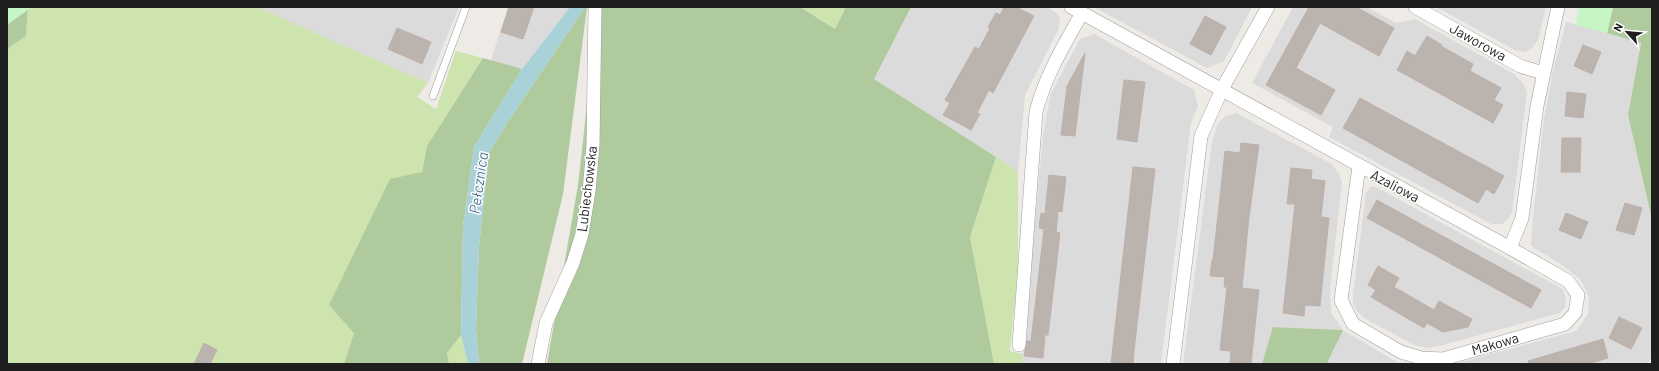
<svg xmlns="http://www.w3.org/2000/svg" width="1659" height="371" font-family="Barlow,sans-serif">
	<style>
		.residential { fill: #dcdbdb }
		.grass { fill: #cee4af }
		.forest { fill: #afca9d }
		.park { fill: #c6f5c6 }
		.water { fill: #a9d2d8 }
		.building { fill: #bbb3ae; stroke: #bfb0a9 }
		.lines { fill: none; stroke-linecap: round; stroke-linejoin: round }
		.service-casing { stroke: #9f9f9f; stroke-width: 8 }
		.minor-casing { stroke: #9f9f9f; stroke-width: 14 }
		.service { stroke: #fff; stroke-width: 7 }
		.minor { stroke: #fff; stroke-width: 13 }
		.labels { text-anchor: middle; stroke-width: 3; stroke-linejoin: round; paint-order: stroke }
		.street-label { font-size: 14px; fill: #1e1e1e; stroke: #fff }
		.water-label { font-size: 15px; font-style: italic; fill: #4c7896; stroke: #fff }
	</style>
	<rect width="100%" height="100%" fill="#eeeae5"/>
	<g class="residential">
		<polygon points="256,7 459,7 428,83"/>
		<polygon points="508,7 570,7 522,69 491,60"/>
		<polygon points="911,7 1047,7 1056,13 1060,19 1059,28 1025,95 1018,172 874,79"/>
		<polygon points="1094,7 1252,7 1224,61 1207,68"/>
		<polygon points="1293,7 1366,7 1396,23 1415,19 1514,74 1523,83 1527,92 1512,212 1508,219 1502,224 1491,224 1329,137 1333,127 1252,83"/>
		<polygon points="1436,7 1546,7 1538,40 1533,47 1525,52 1515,50"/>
		<polygon points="1566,22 1641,42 1628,115 1652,220 1652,354 1648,364 1454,364 1576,331 1588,314 1589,296 1581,280 1562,265 1531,246 1533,217 1544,119 1553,71"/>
		<polygon points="1094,34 1194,90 1198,106 1191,123 1161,364 1022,364 1043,135 1051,93 1080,39"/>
		<polygon points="1236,113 1332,164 1339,174 1342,183 1330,289 1331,313 1343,330 1400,364 1329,364 1328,362 1342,330 1274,327 1262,364 1183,364 1212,142 1218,123 1226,116"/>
		<polygon points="1371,187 1376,187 1559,287 1563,290 1566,298 1565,307 1560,313 1443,345 1427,348 1414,345 1364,318 1357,311 1353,304 1353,294 1366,193"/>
	</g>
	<g class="grass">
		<polygon points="28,7 257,7 428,83 417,97 436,109 456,51 483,58 427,146 422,172 354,333 344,364 7,364 7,49 26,36"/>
		<polygon points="800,7 846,7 835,29"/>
		<polygon points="996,157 1018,172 1018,270 1010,351 1023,354 1022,364 994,364 970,237"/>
		<polygon points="461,335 468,364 449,364 447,353"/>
	</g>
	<g class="forest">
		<polygon points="7,7 28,7 26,36 7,49"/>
		<polygon points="585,7 587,7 563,194 522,364 479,364 476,329 479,246 489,153 507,123"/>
		<polygon points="598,7 800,7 835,29 846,7 911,7 874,79 996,157 970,237 994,364 547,364 578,185"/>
		<polygon points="1613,7 1652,7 1652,220 1628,115 1641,43 1607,33"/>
		<polygon points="483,58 522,69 474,147 463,226 461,335 447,353 449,364 344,364 354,333 329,305 390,179 422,172 427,146"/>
		<polygon points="1273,327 1343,330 1328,361 1329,364 1262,364"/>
	</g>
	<g class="park">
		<polygon points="7,7 32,7 7,25"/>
		<polygon points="1580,7 1613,7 1607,33 1575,25"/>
	</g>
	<polygon class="water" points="570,7 585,7 507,123 489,153 479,246 476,329 479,364 468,364 461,335 463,226 474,147 522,69"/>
	<g class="building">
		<polygon points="509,7 534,7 523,39 501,32"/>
		<polygon points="1004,7 1016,7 1034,16 993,93 989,90 977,113 980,114 971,130 943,115 950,103 945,100 975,47 979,49 990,28 988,27 996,13 1000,15"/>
		<polygon points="1309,7 1356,7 1394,28 1379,56 1320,23 1296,68 1335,90 1321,115 1266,85"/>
		<polygon points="1205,16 1226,27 1211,55 1190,44"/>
		<polygon points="397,28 431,42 422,64 388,49"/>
		<polygon points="1427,36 1442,45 1441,46 1473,64 1470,71 1501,88 1494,100 1503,105 1493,123 1397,70 1407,51 1415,56"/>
		<polygon points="1583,45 1601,52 1592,74 1574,66"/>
		<polygon points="1085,53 1075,136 1061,135 1067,86"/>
		<polygon points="1124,80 1145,82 1137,142 1117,139"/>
		<polygon points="1567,92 1586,94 1583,118 1565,116"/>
		<polygon points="1360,98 1504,176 1494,194 1486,189 1478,203 1343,128"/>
		<polygon points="1562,138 1581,138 1580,172 1561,172"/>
		<polygon points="1241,143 1259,145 1249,217 1242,288 1259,290 1251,363 1230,364 1231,351 1220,350 1227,287 1224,287 1225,277 1210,276 1212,260 1213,260 1225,151 1240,153"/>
		<polygon points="1133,167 1155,169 1134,351 1133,364 1111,364"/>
		<polygon points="1291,168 1312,170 1311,179 1325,181 1321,217 1329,218 1320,306 1305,305 1304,316 1283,313 1295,204 1287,204"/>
		<polygon points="1049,175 1066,177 1062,212 1058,211 1056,232 1060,233 1056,268 1048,335 1045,335 1043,358 1024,356 1027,341 1031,341 1044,229 1039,228 1041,213 1045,214"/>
		<polygon points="1377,200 1541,290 1531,308 1367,218"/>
		<polygon points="1625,203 1642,208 1634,235 1616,230"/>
		<polygon points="1566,213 1588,222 1581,239 1559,230"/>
		<polygon points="1378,266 1399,278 1394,287 1434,310 1439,301 1472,319 1468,327 1443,332 1427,323 1424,328 1371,297 1376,290 1368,285"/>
		<polygon points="1619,317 1642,328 1631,349 1609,338"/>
		<polygon points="1603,339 1608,358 1588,364 1529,364 1528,361"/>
		<polygon points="204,343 217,350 210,364 194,364"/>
	</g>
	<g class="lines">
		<g class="service-casing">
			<polyline id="service" points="433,96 466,7"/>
		</g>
		<g class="minor-casing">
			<g id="minor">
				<polyline points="1071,7 1510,248 1568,281 1578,295 1575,313 1565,324 1443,359 1421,358 1401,352 1353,324 1341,300 1359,166"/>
				<polyline points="1415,7 1520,66 1543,73"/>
				<polyline points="1510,248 1522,218 1537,106 1558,7"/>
				<path d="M1019,345L1036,112C1045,76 1064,45 1082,13"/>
				<polyline points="538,364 546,323 573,263 582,234 589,191 593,145 595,7"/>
				<polyline points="1173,364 1201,136 1222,89 1268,7"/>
			</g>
		</g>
		<use href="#service" class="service"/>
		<use href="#minor" class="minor"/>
	</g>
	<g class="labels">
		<g class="street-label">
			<text transform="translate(1478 42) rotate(29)" y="5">Jaworowa</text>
			<text transform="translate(1395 186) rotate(28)" y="5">Azaliowa</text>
			<text transform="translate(587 189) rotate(-83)" y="5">Lubiechowska</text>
			<text transform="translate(1495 344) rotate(-16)" y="5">Makowa</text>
		</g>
		<g class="water-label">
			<text transform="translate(479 183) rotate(-82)" y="5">Pełcznica</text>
		</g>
	</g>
	<rect width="1659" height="371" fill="none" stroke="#1e1e1e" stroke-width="16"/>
	<g transform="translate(1627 32) rotate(297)" stroke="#ffffff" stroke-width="3" paint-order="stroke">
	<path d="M0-3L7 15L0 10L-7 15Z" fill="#1e1e1e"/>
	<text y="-6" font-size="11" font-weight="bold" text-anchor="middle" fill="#1e1e1e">N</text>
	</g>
</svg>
